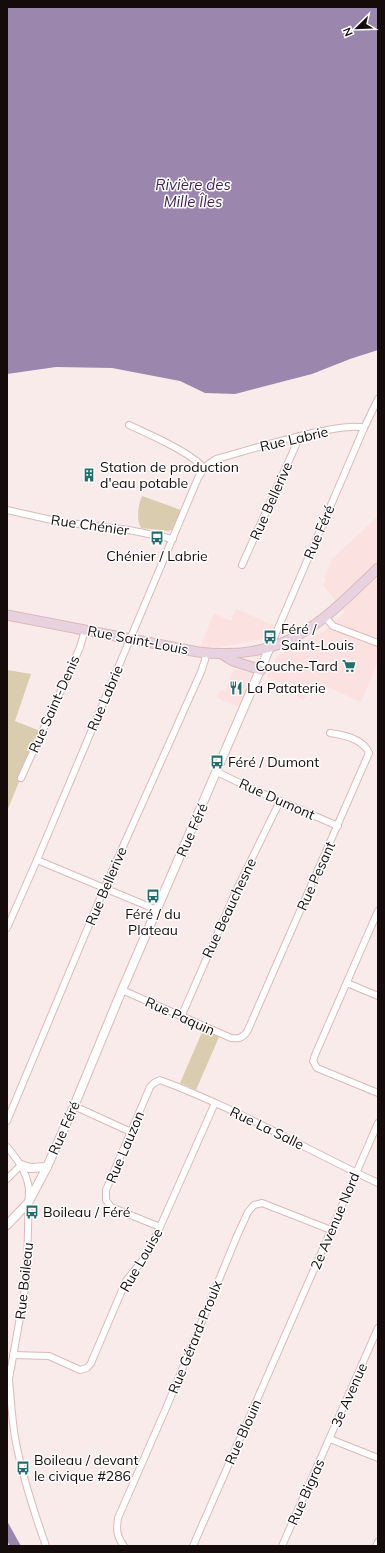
<svg xmlns="http://www.w3.org/2000/svg" width="385" height="1553" font-family="Mulish,sans-serif">
	<style>
		.built { fill: #fce1e1 }
		.green { fill: #d9ccaf }
		.water { fill: #9b86ad }
		.lines { fill: none; stroke-linecap: round; stroke-linejoin: round }
		.minor-casing { stroke: #dcb9b9; stroke-width: 8 }
		.tertiary-casing { stroke: #dcb9b9; stroke-width: 10 }
		.secondary-casing { stroke: #dcb9b9; stroke-width: 11 }
		.minor { stroke: #fff; stroke-width: 6 }
		.tertiary { stroke: #fff; stroke-width: 8 }
		.secondary { stroke: #e8d2e0; stroke-width: 9 }
		.labels { text-anchor: middle; stroke-width: 3; stroke-linejoin: round; paint-order: stroke }
		.street-label { font-size: 14px; fill: #160b0b; stroke: #fff }
		.poi-label { font-size: 14px; fill: #160b0b; stroke: #fff; text-anchor: start }
		.water-label { font-size: 15px; font-style: italic; fill: #3d1f51; stroke: #fff }
	</style>
	<rect width="100%" height="100%" fill="#faebeb"/>
	<g class="built">
		<polygon points="378,516 378,661 361,702 316,682 303,701 285,685 266,677 277,656 323,632 345,612 323,585 326,579 324,577 332,559"/>
		<polygon points="236,609 274,625 270,635 258,640 227,646 200,647 214,613 231,621"/>
		<polygon points="234,669 251,673 247,690 239,707 217,698 220,690 225,692"/>
	</g>
	<g class="green">
		<path d="M142,496L181,510L173,529L169,531L141,528C136,519 138,506 142,496Z"/>
		<polygon points="7,670 31,674 15,721 40,731 7,811"/>
		<polygon points="203,1030 219,1037 196,1090 180,1083"/>
	</g>
	<g class="water">
		<polygon points="7,7 378,7 378,350 350,359 312,374 235,394 205,393 180,381 112,368 56,367 7,374"/>
		<polygon points="7,1521 21,1546 10,1546 7,1541"/>
	</g>
	<g class="lines">
		<g class="minor-casing">
			<g id="minor">
				<path d="M129,425C149,434 190,452 204,468"/>
				<polyline points="7,510 61,522 129,530 173,539"/>
				<polyline points="242,565 300,436"/>
				<polyline points="326,618 333,626 378,643"/>
				<polyline points="270,647 364,428 378,399"/>
				<polyline points="217,772 250,788 338,826"/>
				<polyline points="21,778 69,673 80,647 85,630"/>
				<polyline points="37,860 157,910"/>
				<polyline points="378,911 315,1055 313,1061 317,1068 378,1093"/>
				<path d="M7,928L37,860L198,478C203,469 207,464 216,459C243,452 343,420 364,428"/>
				<polyline points="347,983 378,996"/>
				<path d="M122,990L231,1038C239,1039 242,1038 247,1032L369,753C363,739 345,735 330,733"/>
				<polyline points="181,1017 236,891 280,801"/>
				<polyline points="74,1106 131,1132"/>
				<polyline points="7,1121 104,889 201,672 205,660 206,653"/>
				<path d="M7,1147C18,1160 26,1171 29,1188L27,1272L24,1295L9,1379C11,1400 12,1423 16,1443C23,1478 34,1512 46,1546"/>
				<polyline points="7,1179 21,1165"/>
				<path d="M160,1227L111,1207L106,1200V1190L150,1087L154,1083L160,1080C236,1108 305,1149 378,1183"/>
				<polyline points="13,1355 49,1356 80,1370 87,1368 91,1363 126,1281 145,1257 160,1227 215,1103"/>
				<polyline points="330,1439 378,1458"/>
				<path d="M124,1546C117,1537 116,1530 118,1518L167,1406L237,1236L248,1212L254,1205L262,1203L331,1230"/>
				<polyline points="193,1546 378,1123"/>
				<polyline points="282,1546 378,1328"/>
				<polyline points="376,1546 378,1542"/>
			</g>
		</g>
		<g class="tertiary-casing">
			<g id="tertiary">
				<polyline points="21,1165 30,1168 47,1167"/>
				<polyline points="7,1225 28,1203 47,1167 74,1106 122,990 270,647"/>
			</g>
		</g>
		<g class="secondary-casing">
			<g id="secondary">
				<path d="M7,615L198,652C285,662 320,624 378,568"/>
				<polyline points="222,654 233,661 261,670"/>
			</g>
		</g>
		<use href="#minor" class="minor"/>
		<use href="#tertiary" class="tertiary"/>
		<use href="#secondary" class="secondary"/>
	</g>
	<defs>
		<g id="building-bare" transform="scale(1.08)"><path d="M-4-6H4V6H1V3H-1V6H-4ZM-2.5-4.3h1.7v1.8h-1.7ZM.8-4.3h1.7v1.8H.8ZM-2.5-1h1.7V.8h-1.7ZM.8-1h1.7V.8H.8Z" fill="#236e6b" stroke="#fff" stroke-width="2.5" paint-order="stroke"/></g>
		<g id="bus-bare" transform="scale(1.08)"><path d="M-5-6H5V4H4V6H2V4H-2V6H-4V4H-5ZM-3.5-4V0h7V-4ZM-3.5 1.2v1.5H-2V1.2ZM2 1.2v1.5H3.5V1.2Z" fill="#236e6b" stroke="#fff" stroke-width="2.5" paint-order="stroke"/></g>
		<g id="supermarket-bare" transform="scale(1.08)"><path d="M-6-5.5h2.5l.6 2H6L4.5 2H-2.5L-4.4-4H-6ZM-1.5 3.2a1.3 1.3 0 1 0 .1 0ZM3 3.2a1.3 1.3 0 1 0 .1 0Z" fill="#236e6b" stroke="#fff" stroke-width="2.5" paint-order="stroke"/></g>
		<g id="restaurant-bare" transform="scale(1.08)"><path d="M-5-6h1v4h1v-4h1v4h1v-4h1v5L-1.5 .5V6h-2V.5L-5-1ZM5-6V6H3V1.5H1.5Q1.5-4 5-6Z" fill="#236e6b" stroke="#fff" stroke-width="2.5" paint-order="stroke"/></g>
	</defs>
	<g fill-rule="evenodd">
		<use href="#building-bare" x="89" y="475"/>
		<use href="#bus-bare" x="157" y="538"/>
		<use href="#bus-bare" x="270" y="637"/>
		<use href="#supermarket-bare" x="349" y="666"/>
		<use href="#restaurant-bare" x="236" y="688"/>
		<use href="#bus-bare" x="217" y="762"/>
		<use href="#bus-bare" x="153" y="896"/>
		<use href="#bus-bare" x="32" y="1212"/>
		<use href="#bus-bare" x="23" y="1468"/>
	</g>
	<g class="labels">
		<g class="street-label">
			<text transform="translate(294 439) rotate(-13)" y="5">Rue Labrie</text>
			<text transform="translate(271 501) rotate(-66)" y="5">Rue Bellerive</text>
			<text transform="translate(90 525) rotate(8)" y="5">Rue Chénier</text>
			<text transform="translate(319 532) rotate(-67)" y="5">Rue Féré</text>
			<text transform="translate(138 640) rotate(11)" y="5">Rue Saint-Louis</text>
			<text transform="translate(105 698) rotate(-67)" y="5">Rue Labrie</text>
			<text transform="translate(54 704) rotate(-66)" y="5">Rue Saint-Denis</text>
			<text transform="translate(277 799) rotate(24)" y="5">Rue Dumont</text>
			<text transform="translate(192 830) rotate(-66)" y="5">Rue Féré</text>
			<text transform="translate(316 876) rotate(-66)" y="5">Rue Pesant</text>
			<text transform="translate(106 886) rotate(-67)" y="5">Rue Bellerive</text>
			<text transform="translate(229 908) rotate(-65)" y="5">Rue Beauchesne</text>
			<text transform="translate(180 1016) rotate(24)" y="5">Rue Paquin</text>
			<text transform="translate(64 1128) rotate(-66)" y="5">Rue Féré</text>
			<text transform="translate(267 1128) rotate(26)" y="5">Rue La Salle</text>
			<text transform="translate(125 1147) rotate(-67)" y="5">Rue Lauzon</text>
			<text transform="translate(335 1221) rotate(-67)" y="5">2e Avenue Nord</text>
			<text transform="translate(141 1260) rotate(-60)" y="5">Rue Louise</text>
			<text transform="translate(24 1281) rotate(-84)" y="5">Rue Boileau</text>
			<text transform="translate(195 1337) rotate(-68)" y="5">Rue Gérard-Proulx</text>
			<text transform="translate(349 1395) rotate(-66)" y="5">3e Avenue</text>
			<text transform="translate(243 1432) rotate(-66)" y="5">Rue Blouin</text>
			<text transform="translate(306 1492) rotate(-66)" y="5">Rue Bigras</text>
		</g>
		<g class="poi-label">
			<text x="100" y="472">Station de production<tspan x="100" dy="16">d'eau potable</tspan></text>
			<text x="157" y="561" text-anchor="middle">Chénier / Labrie</text>
			<text x="281" y="634">Féré /<tspan x="281" dy="16">Saint-Louis</tspan></text>
			<text x="338" y="671" text-anchor="end">Couche-Tard</text>
			<text x="247" y="693">La Pataterie</text>
			<text x="228" y="767">Féré / Dumont</text>
			<text x="153" y="919" text-anchor="middle">Féré / du<tspan x="153" dy="16">Plateau</tspan></text>
			<text x="43" y="1217">Boileau / Féré</text>
			<text x="34" y="1465">Boileau / devant<tspan x="34" dy="16">le civique #286</tspan></text>
		</g>
		<g class="water-label">
			<text x="193" y="190">Rivière des<tspan x="193" dy="17">Mille Îles</tspan></text>
		</g>
	</g>
	<rect width="385" height="1553" fill="none" stroke="#160b0b" stroke-width="16"/>
	<g transform="translate(357 28) rotate(247)" stroke="#ffffff" stroke-width="3" paint-order="stroke">
	<path d="M0-3L7 15L0 10L-7 15Z" fill="#160b0b"/>
	<text y="-6" font-size="11" font-weight="bold" text-anchor="middle" fill="#160b0b">N</text>
	</g>
</svg>
